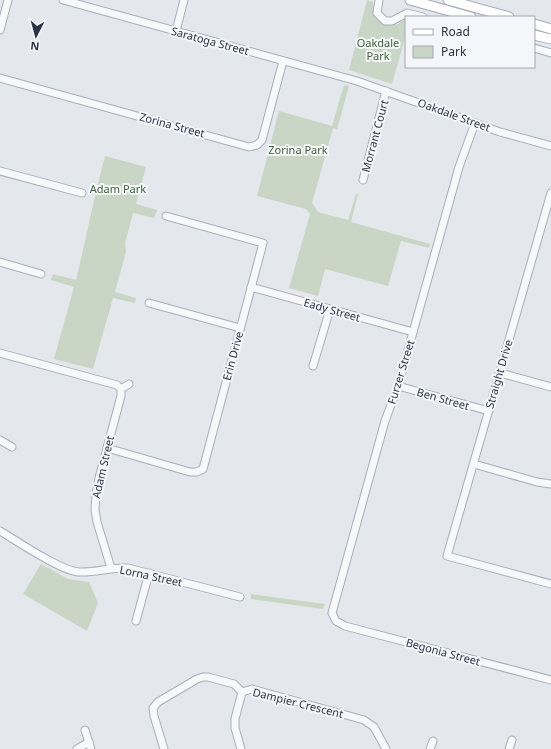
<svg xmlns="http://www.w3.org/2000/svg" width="551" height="749" font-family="'Noto Sans',sans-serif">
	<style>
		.green { fill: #c9d6c5 }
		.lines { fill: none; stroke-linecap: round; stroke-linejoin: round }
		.minor-casing { stroke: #a9aeb7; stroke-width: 9 }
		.major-casing { stroke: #a3abb8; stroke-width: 11 }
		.minor { stroke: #f7f8fa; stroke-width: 7 }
		.major { stroke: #fff; stroke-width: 9 }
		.labels { text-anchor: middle; stroke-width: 4; stroke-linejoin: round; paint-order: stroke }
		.street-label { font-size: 11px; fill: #2b3445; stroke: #f4f6f9 }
		.park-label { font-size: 11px; fill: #3f6138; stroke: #f4f6f9 }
	</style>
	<rect width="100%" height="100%" fill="#e4e7ec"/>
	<g class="green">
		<path d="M367,0L373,2C373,12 374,21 386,24C389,25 392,26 395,25C399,24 403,20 406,19V34L392,84L349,70Z"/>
		<polygon points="344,85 349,86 337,129 333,128 312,203 318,212 348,220 356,194 358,194 351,222 430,244 429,248 401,241 388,286 325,269 318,296 289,288 310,214 306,209 257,196 279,111 332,126"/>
		<path d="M105,156L146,167L136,204L157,210L154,218L133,213L125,243L126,252L115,292L136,298L135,303L113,298L93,369L54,359L74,287L51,280L53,274L76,280C86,239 94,197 105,156Z"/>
		<polygon points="41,564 68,579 89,582 98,603 87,631 23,594"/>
		<polygon points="251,594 325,604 323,609 251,599"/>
	</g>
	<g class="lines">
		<g class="minor-casing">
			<g id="minor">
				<polyline points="63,0 357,81 500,132 551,146"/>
				<polyline points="379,0 377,13 385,21 392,21 407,13 423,17"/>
				<polyline points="0,30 8,0"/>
				<polyline points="176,31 184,0"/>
				<polyline points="534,48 551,53"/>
				<polyline points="0,78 249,147 257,145 262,140 283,61"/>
				<polyline points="475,123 459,167 398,386 385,421 332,613 336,621 345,626 551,680"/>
				<polyline points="0,171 82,193"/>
				<polyline points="363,180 386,91"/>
				<polyline points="551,193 447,556 551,584"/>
				<polyline points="0,262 41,274"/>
				<polyline points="251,287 413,332"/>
				<polyline points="149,303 240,328"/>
				<polyline points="0,353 117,385 121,389 121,396 99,478 96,494 95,510 97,522 111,568"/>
				<polyline points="313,366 330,309"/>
				<polyline points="500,373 551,387"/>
				<polyline points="398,386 489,411"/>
				<polyline points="121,389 129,384"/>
				<polyline points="0,440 12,447"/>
				<polyline points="107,448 190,472 197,472 203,469 263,243 166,216"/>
				<polyline points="474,464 537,482 551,484"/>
				<path d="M0,531C17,541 61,571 79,572C95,573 111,567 128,568L240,597"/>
				<polyline points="136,621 149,573"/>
				<polyline points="85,730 91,749"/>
				<polyline points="77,749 89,742"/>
				<polyline points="164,749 154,716 153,708 158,702 197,679 203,677 208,677 234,684 242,692 252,689 364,720 374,727 386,749"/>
				<polyline points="241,749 235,728 235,719 242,692"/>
				<polyline points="430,749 433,741"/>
				<polyline points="509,749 512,740"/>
			</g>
		</g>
		<g class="major-casing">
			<g id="major">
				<polyline points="410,0 471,17"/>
				<polyline points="448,0 509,17"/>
				<polyline points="534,24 551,29"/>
				<polyline points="534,35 551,39"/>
			</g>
		</g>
		<use href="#minor" class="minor"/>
		<use href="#major" class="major"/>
	</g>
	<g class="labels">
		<g class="street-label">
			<text transform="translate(210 41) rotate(15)" y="4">Saratoga Street</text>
			<text transform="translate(454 115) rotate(20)" y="4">Oakdale Street</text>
			<text transform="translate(172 125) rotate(15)" y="4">Zorina Street</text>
			<text transform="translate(375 136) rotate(-75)" y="4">Morrant Court</text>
			<text transform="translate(332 310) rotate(16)" y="4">Eady Street</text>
			<text transform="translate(233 356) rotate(-75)" y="4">Erin Drive</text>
			<text transform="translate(401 372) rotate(-73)" y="4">Furzer Street</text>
			<text transform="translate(499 374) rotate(-74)" y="4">Straight Drive</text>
			<text transform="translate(443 399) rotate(16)" y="4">Ben Street</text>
			<text transform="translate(103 467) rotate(-77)" y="4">Adam Street</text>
			<text transform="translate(151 576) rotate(12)" y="4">Lorna Street</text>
			<text transform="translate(443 652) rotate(15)" y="4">Begonia Street</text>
			<text transform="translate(298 703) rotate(14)" y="4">Dampier Crescent</text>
		</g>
		<g class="park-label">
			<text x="378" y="47">Oakdale<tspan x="378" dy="13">Park</tspan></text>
			<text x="298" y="154">Zorina Park</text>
			<text x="118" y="193">Adam Park</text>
		</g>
	</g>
	<rect x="405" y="16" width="130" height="52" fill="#f4f6f9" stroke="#a4a8b1"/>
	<rect x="413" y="29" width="20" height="6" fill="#ffffff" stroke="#a4a8b1"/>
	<text x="441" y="36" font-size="12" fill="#2b3445">Road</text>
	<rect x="413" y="46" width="20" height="12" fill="#c9d6c5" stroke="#a4a8b1"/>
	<text x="441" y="56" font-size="12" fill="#2b3445">Park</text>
	<g transform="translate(36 36) rotate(186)" stroke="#f4f6f9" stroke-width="3" paint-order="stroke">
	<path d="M0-3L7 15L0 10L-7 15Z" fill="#2b3445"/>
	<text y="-6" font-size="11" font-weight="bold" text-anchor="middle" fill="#2b3445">N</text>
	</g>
</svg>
